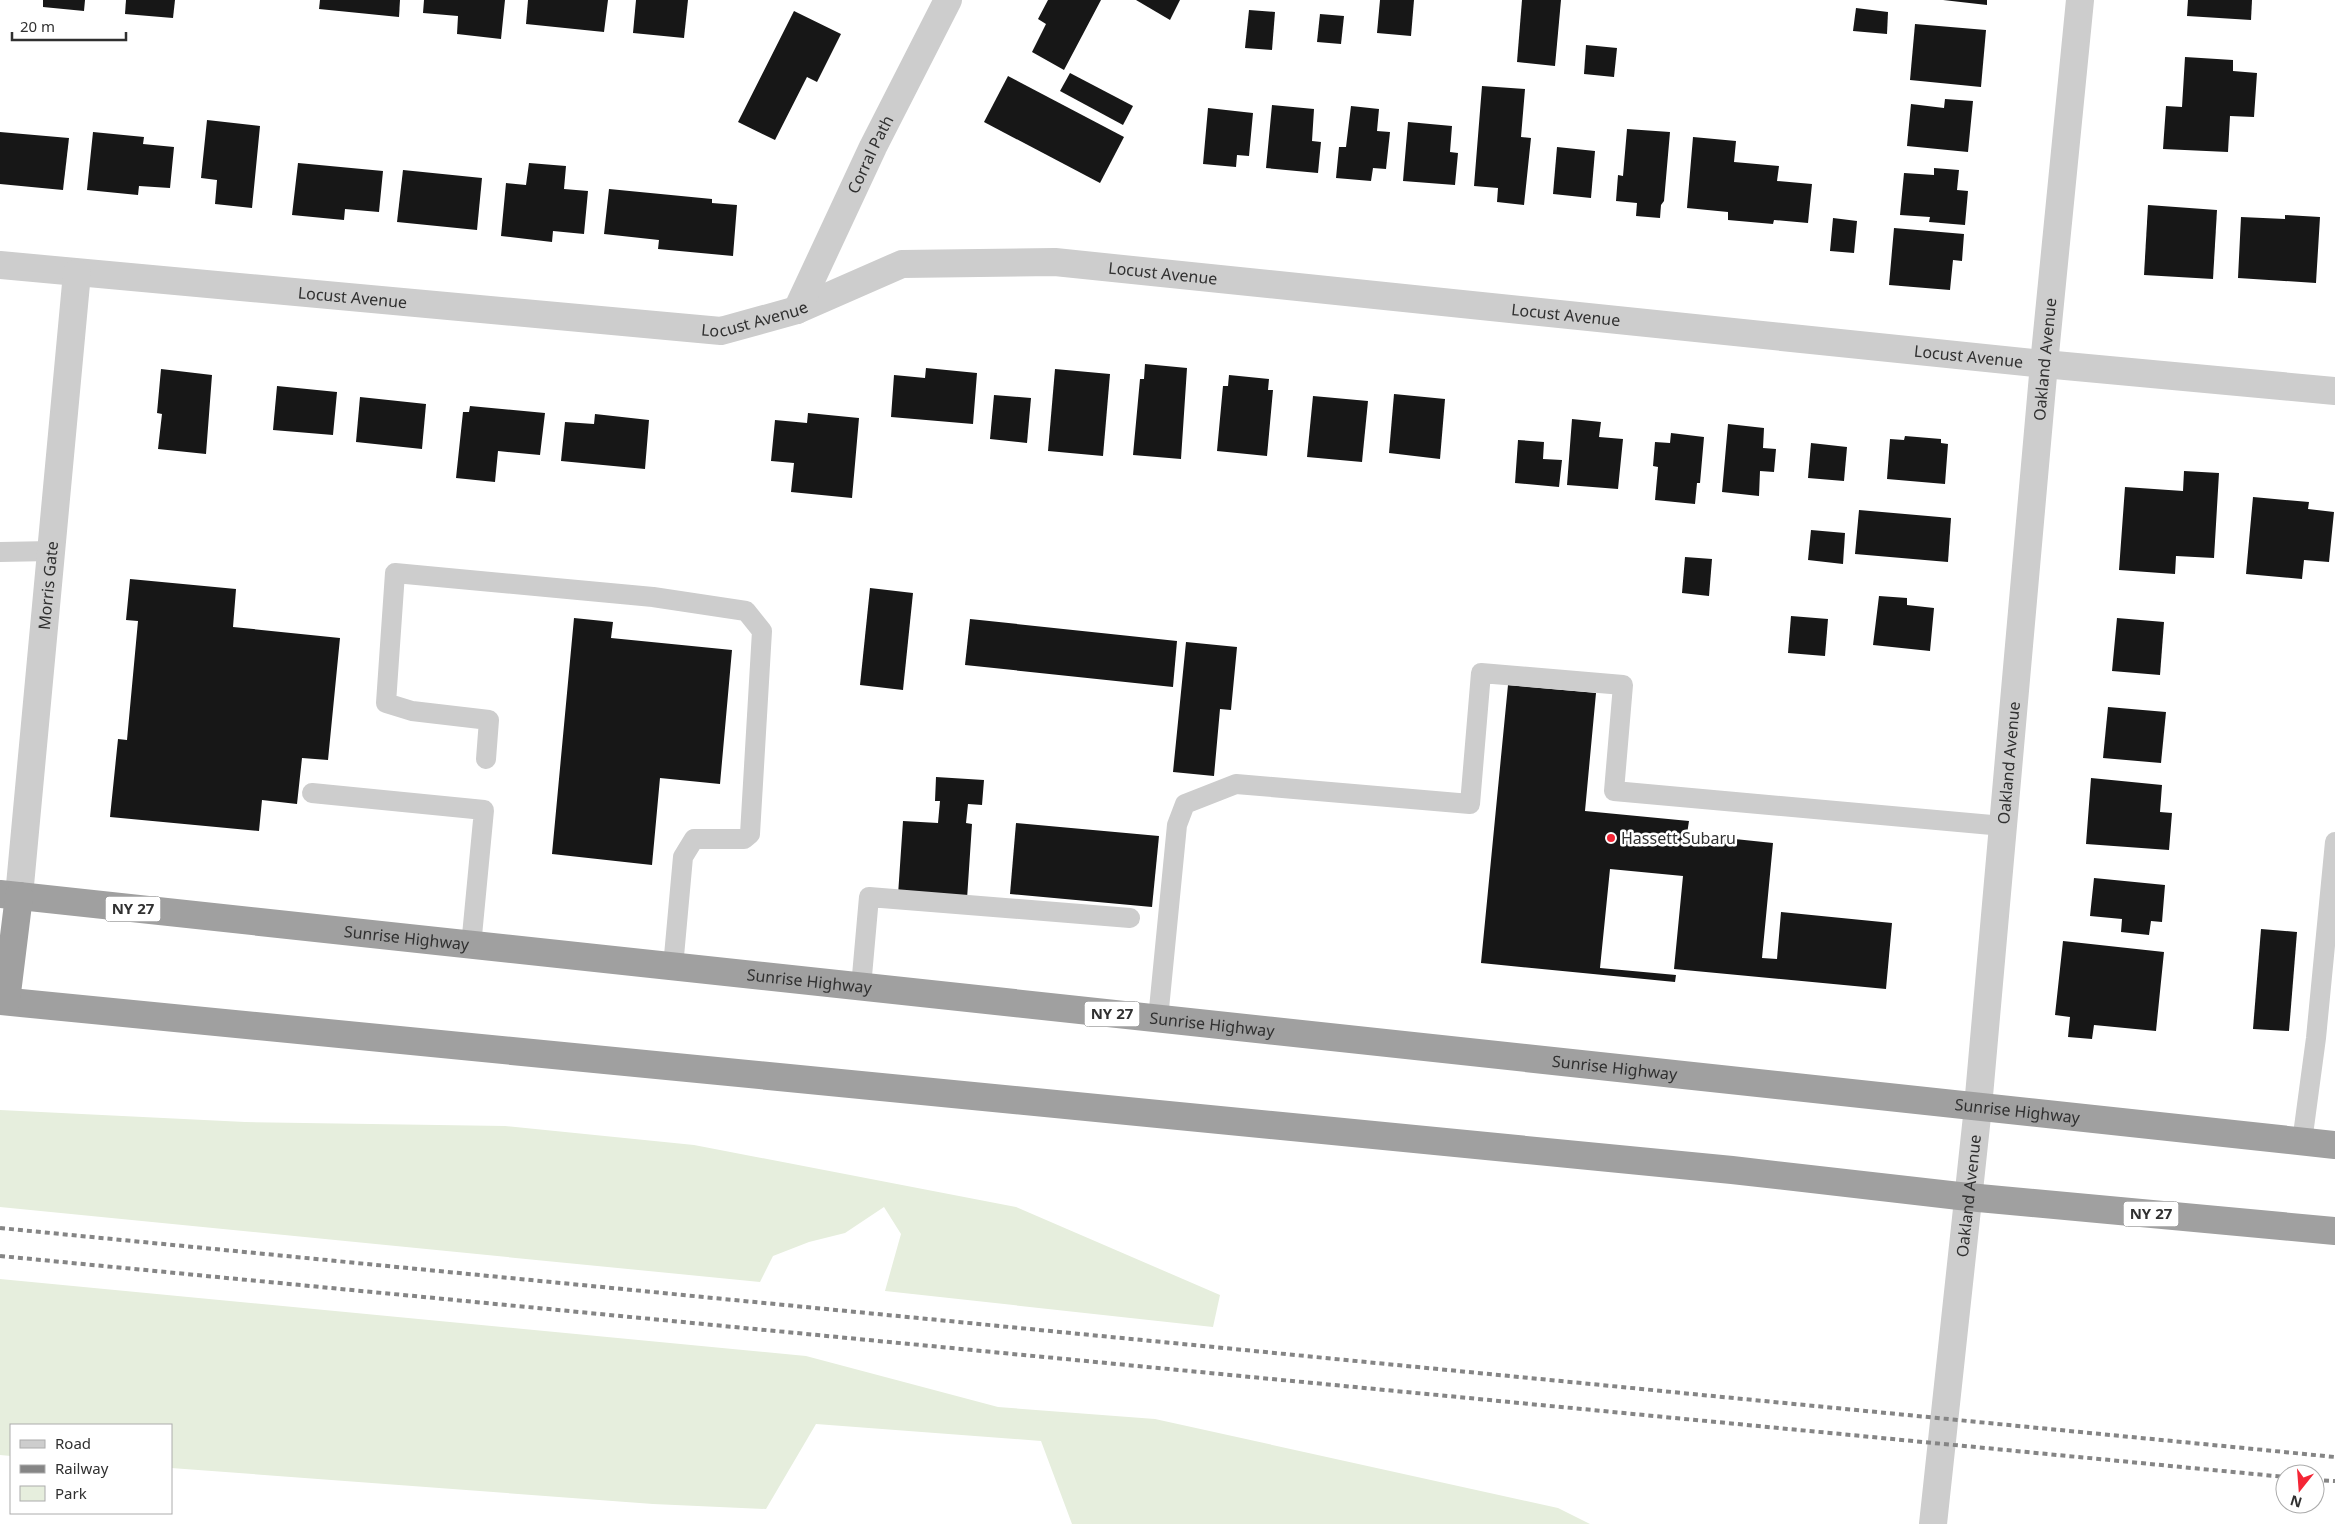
<svg xmlns="http://www.w3.org/2000/svg" width="2335" height="1524" font-family="'Noto Sans',sans-serif">
	<style>
		.green { fill: #e6eedd }
		.building { fill: #171717 }
		.lines { fill: none; stroke-linecap: round; stroke-linejoin: round }
		.service { stroke: #cdcdcd; stroke-width: 20 }
		.minor { stroke: #cdcdcd; stroke-width: 28 }
		.trunk { stroke: #a0a0a0; stroke-width: 28 }
		.rail { stroke: #858585; stroke-width: 4; stroke-dasharray: 5 4; stroke-linecap: butt }
		.poi-dot { fill: #f42535; stroke: #fff; stroke-width: 2 }
		.labels { text-anchor: middle; stroke-width: 5; stroke-linejoin: round; paint-order: stroke }
		.shield { fill: #fff; stroke: #6e6e6e; stroke-width: 1 }
		.shield-label { font-size: 15px; font-weight: bold; fill: #303030 }
		.street-label { font-size: 16px; fill: #303030; stroke: #fff }
		.poi-label { font-size: 16px; fill: #303030; stroke: #fff; text-anchor: start }
	</style>
	<rect width="100%" height="100%" fill="#fff"/>
	<g class="green">
		<polygon points="0,1110 245,1122 505,1126 694,1145 1016,1207 1220,1295 1213,1327 885,1291 901,1234 884,1207 845,1233 809,1242 773,1256 760,1282 0,1207"/>
		<polygon points="0,1279 806,1356 998,1407 1155,1419 1558,1508 1590,1524 1072,1524 1041,1441 816,1424 766,1509 653,1504 171,1468 171,1425 11,1425 11,1456 0,1455"/>
	</g>
	<g class="building">
		<polygon points="43,0 85,0 84,11 43,7"/>
		<polygon points="126,0 175,0 173,18 125,14"/>
		<polygon points="320,0 400,0 399,17 319,9"/>
		<polygon points="424,0 505,0 501,39 457,34 458,16 423,13"/>
		<polygon points="528,0 608,0 604,32 526,24"/>
		<polygon points="636,0 688,0 684,38 633,33"/>
		<polygon points="1048,0 1101,0 1064,70 1032,52 1046,24 1038,19"/>
		<polygon points="1136,0 1180,0 1170,20"/>
		<polygon points="1380,0 1414,0 1411,36 1377,33"/>
		<polygon points="1522,0 1561,0 1555,66 1517,62"/>
		<polygon points="1943,0 1987,0 1987,5"/>
		<polygon points="2188,0 2252,0 2251,20 2187,16"/>
		<polygon points="1856,8 1888,12 1887,34 1853,31"/>
		<polygon points="1249,10 1275,12 1272,50 1245,48"/>
		<polygon points="794,11 841,34 817,82 807,77 775,140 738,122"/>
		<polygon points="1320,14 1344,16 1341,44 1317,42"/>
		<polygon points="1915,24 1986,30 1981,87 1910,80"/>
		<polygon points="1586,45 1617,48 1614,77 1584,74"/>
		<polygon points="2185,57 2233,60 2233,71 2257,73 2254,117 2230,116 2228,152 2163,149 2166,106 2182,107"/>
		<polygon points="1070,73 1133,106 1123,125 1060,91"/>
		<polygon points="1008,76 1124,137 1100,183 984,122"/>
		<polygon points="1482,86 1525,89 1521,137 1531,138 1524,205 1497,202 1498,188 1474,186"/>
		<polygon points="1945,99 1973,101 1968,152 1907,146 1911,104 1944,108"/>
		<polygon points="1272,105 1314,109 1312,141 1321,142 1318,173 1266,168"/>
		<polygon points="1351,106 1379,109 1377,131 1390,132 1386,169 1373,168 1371,181 1336,178 1339,147 1346,147"/>
		<polygon points="1208,108 1253,113 1249,156 1237,155 1236,167 1203,164"/>
		<polygon points="207,120 260,126 252,208 215,204 217,180 201,178"/>
		<polygon points="1408,122 1452,126 1450,152 1458,153 1455,185 1403,181"/>
		<polygon points="1627,129 1670,132 1664,201 1661,205 1660,218 1636,216 1637,203 1616,201 1618,175 1623,176"/>
		<polygon points="0,132 69,138 63,190 0,184"/>
		<polygon points="93,132 144,137 143,144 174,147 170,188 139,186 138,195 87,190"/>
		<polygon points="1693,137 1736,141 1734,162 1779,166 1777,181 1812,184 1808,223 1774,220 1773,224 1728,220 1728,212 1687,208"/>
		<polygon points="1557,147 1595,151 1591,198 1553,194"/>
		<polygon points="298,163 383,171 379,212 345,209 344,220 292,215"/>
		<polygon points="529,163 566,166 564,189 588,191 584,234 553,231 552,242 501,236 506,183 526,185"/>
		<polygon points="1934,168 1959,170 1957,190 1968,191 1965,225 1929,222 1930,217 1900,215 1904,173 1934,175"/>
		<polygon points="403,170 482,178 477,230 397,222"/>
		<polygon points="609,189 712,199 712,203 737,205 733,256 658,249 659,240 604,234"/>
		<polygon points="2148,205 2217,210 2213,279 2144,275"/>
		<polygon points="2285,215 2320,217 2316,283 2238,278 2241,217 2285,219"/>
		<polygon points="1833,218 1857,221 1854,253 1830,251"/>
		<polygon points="1894,228 1964,234 1962,261 1953,260 1950,290 1889,285"/>
		<polygon points="1145,364 1187,368 1181,459 1133,455 1140,379 1144,379"/>
		<polygon points="926,368 977,373 973,424 891,417 894,375 925,378"/>
		<polygon points="161,369 212,375 206,454 158,449 162,414 157,413"/>
		<polygon points="1055,369 1110,374 1103,456 1048,451"/>
		<polygon points="1229,375 1269,379 1268,390 1273,390 1267,456 1217,451 1223,386 1228,386"/>
		<polygon points="277,386 337,392 333,435 273,430"/>
		<polygon points="1394,394 1445,399 1440,459 1389,453"/>
		<polygon points="994,395 1031,398 1027,443 990,439"/>
		<polygon points="1313,396 1368,401 1362,462 1307,457"/>
		<polygon points="360,397 426,404 422,449 356,442"/>
		<polygon points="470,406 545,413 540,455 498,451 495,482 456,478 463,412 469,412"/>
		<polygon points="808,413 859,418 852,498 791,492 794,463 771,461 775,420 807,423"/>
		<polygon points="595,414 649,420 645,469 561,461 565,422 594,424"/>
		<polygon points="1572,419 1601,422 1599,437 1623,439 1618,489 1567,485"/>
		<polygon points="1728,424 1764,428 1763,448 1776,449 1774,472 1760,471 1759,496 1722,492"/>
		<polygon points="1671,433 1704,437 1700,483 1697,483 1695,504 1655,500 1658,467 1653,466 1655,442 1670,443"/>
		<polygon points="1905,436 1941,439 1941,443 1948,444 1945,484 1887,479 1890,439 1904,440"/>
		<polygon points="1518,440 1544,442 1543,459 1562,460 1559,487 1515,483"/>
		<polygon points="1811,443 1847,447 1844,481 1808,478"/>
		<polygon points="2184,471 2219,473 2214,558 2176,556 2175,574 2119,570 2125,487 2183,491"/>
		<polygon points="2253,497 2309,502 2308,509 2334,512 2329,562 2304,560 2302,579 2246,574"/>
		<polygon points="1859,510 1951,518 1948,562 1855,554"/>
		<polygon points="1811,530 1845,533 1843,564 1808,560"/>
		<polygon points="1685,557 1712,559 1709,596 1682,593"/>
		<polygon points="130,579 236,589 233,627 340,638 328,760 302,758 297,804 262,800 259,831 110,817 118,739 127,740 138,621 126,620"/>
		<polygon points="870,588 913,593 903,690 860,685"/>
		<polygon points="1879,596 1907,598 1907,605 1934,608 1930,651 1873,645"/>
		<polygon points="1791,616 1828,619 1825,656 1788,653"/>
		<polygon points="574,618 613,622 611,638 732,650 720,784 660,778 652,865 552,854"/>
		<polygon points="2117,618 2164,622 2160,675 2112,671"/>
		<polygon points="970,619 1177,641 1173,687 965,665"/>
		<polygon points="1186,642 1237,647 1231,710 1220,709 1214,776 1173,772"/>
		<polygon points="1508,685 1596,693 1585,811 1689,821 1687,834 1773,843 1762,958 1777,959 1781,912 1892,923 1886,989 1674,969 1683,876 1610,869 1600,968 1676,975 1675,982 1481,963"/>
		<polygon points="2108,707 2166,712 2161,763 2103,758"/>
		<polygon points="936,777 984,780 982,805 968,804 966,823 972,824 967,899 898,895 903,821 938,823 940,801 935,801"/>
		<polygon points="2091,778 2162,785 2160,812 2172,813 2169,850 2086,844"/>
		<polygon points="1016,823 1159,836 1152,907 1010,894"/>
		<polygon points="2094,878 2165,885 2162,922 2151,921 2149,935 2121,932 2122,919 2090,916"/>
		<polygon points="2261,929 2297,932 2289,1031 2253,1029"/>
		<polygon points="2063,941 2164,952 2156,1031 2094,1025 2092,1039 2068,1037 2070,1017 2055,1015"/>
	</g>
	<g class="lines">
		<g class="service">
			<polyline points="0,552 51,551"/>
			<polyline points="486,759 489,720 412,711 386,703 395,573 653,597 746,611 762,631 750,834 744,839 694,839 683,857 673,967"/>
			<polyline points="312,793 484,810 471,946"/>
			<polyline points="861,987 869,897 1130,918"/>
			<polyline points="1158,1019 1177,825 1185,804 1236,784 1470,804 1481,673 1623,685 1614,791 2003,826"/>
			<polyline points="2302,1142 2316,1038 2335,842"/>
		</g>
		<g class="minor">
			<path id="s1" d="M0,265L721,331L797,310L902,264L1055,262L2044,364L2335,391"/>
			<path id="s2" d="M797,310L873,147L948,0"/>
			<path id="s3" d="M19,896L77,273"/>
			<path id="s4" d="M1933,1524L1978,1107L2044,364L2080,0"/>
		</g>
		<g class="trunk">
			<path id="s5" d="M0,894L2335,1145"/>
			<polyline points="0,1001 1732,1170 1968,1197 2335,1231"/>
			<polyline points="6,1001 19,896"/>
		</g>
		<g class="rail">
			<polyline points="0,1228 2335,1457"/>
			<polyline points="0,1256 2285,1477"/>
			<polyline points="2315,1480 2335,1481"/>
		</g>
	</g>
	<circle class="poi-dot" cx="1611" cy="838" r="5"/>
	<g class="labels">
		<g class="shield">
			<rect x="105.5" y="896.5" width="55" height="25" rx="4"/>
			<rect x="1084.5" y="1001.5" width="55" height="25" rx="4"/>
			<rect x="2123.5" y="1201.5" width="55" height="25" rx="4"/>
		</g>
		<g class="shield-label">
			<text x="133" y="914">NY 27</text>
			<text x="1112" y="1019">NY 27</text>
			<text x="2151" y="1219">NY 27</text>
		</g>
		<g class="street-label">
			<text dy="6" stroke="none"><textPath href="#s2" startOffset="172">Corral Path</textPath></text>
			<text dy="6" stroke="none"><textPath href="#s1" startOffset="1179">Locust Avenue</textPath></text>
			<text dy="6" stroke="none"><textPath href="#s1" startOffset="354">Locust Avenue</textPath></text>
			<text dy="6" stroke="none"><textPath href="#s1" startOffset="1584">Locust Avenue</textPath></text>
			<text dy="6" stroke="none"><textPath href="#s1" startOffset="759">Locust Avenue</textPath></text>
			<text dy="6" stroke="none"><textPath href="#s1" startOffset="1989">Locust Avenue</textPath></text>
			<text dy="6" stroke="none"><textPath href="#s4" startOffset="1170">Oakland Avenue</textPath></text>
			<text dy="6" stroke="none"><textPath href="#s3" startOffset="312">Morris Gate</textPath></text>
			<text dy="6" stroke="none"><textPath href="#s4" startOffset="765">Oakland Avenue</textPath></text>
			<text dy="6" stroke="none"><textPath href="#s5" startOffset="409">Sunrise Highway</textPath></text>
			<text dy="6" stroke="none"><textPath href="#s5" startOffset="814">Sunrise Highway</textPath></text>
			<text dy="6" stroke="none"><textPath href="#s5" startOffset="1219">Sunrise Highway</textPath></text>
			<text dy="6" stroke="none"><textPath href="#s5" startOffset="1624">Sunrise Highway</textPath></text>
			<text dy="6" stroke="none"><textPath href="#s5" startOffset="2029">Sunrise Highway</textPath></text>
			<text dy="6" stroke="none"><textPath href="#s4" startOffset="330">Oakland Avenue</textPath></text>
		</g>
		<g class="poi-label">
			<text x="1621" y="844">Hassett Subaru</text>
		</g>
	</g>
	<rect x="10" y="1424" width="162" height="90" fill="#ffffff" stroke="#acacac"/>
	<rect x="20" y="1440" width="25" height="8" fill="#cdcdcd" stroke="#acacac"/>
	<text x="55" y="1449" font-size="15" fill="#303030">Road</text>
	<rect x="20" y="1465" width="25" height="8" fill="#858585" stroke="#acacac"/>
	<text x="55" y="1474" font-size="15" fill="#303030">Railway</text>
	<rect x="20" y="1486" width="25" height="15" fill="#e6eedd" stroke="#acacac"/>
	<text x="55" y="1499" font-size="15" fill="#303030">Park</text>
	<g transform="translate(2300 1489) rotate(197)"><circle r="24" fill="#ffffff" stroke="#acacac"/>
	<path d="M0-4L9 19L0 12L-9 19Z" fill="#f42535"/>
	<text y="-8" font-size="14" font-weight="bold" text-anchor="middle" fill="#303030">N</text>
	</g>
	<path d="M12 32v8h114v-8" fill="none" stroke="#303030" stroke-width="2.5"/>
	<text x="20" y="32" font-size="15" fill="#303030" stroke="#ffffff" stroke-width="4" paint-order="stroke">20 m</text>
</svg>
